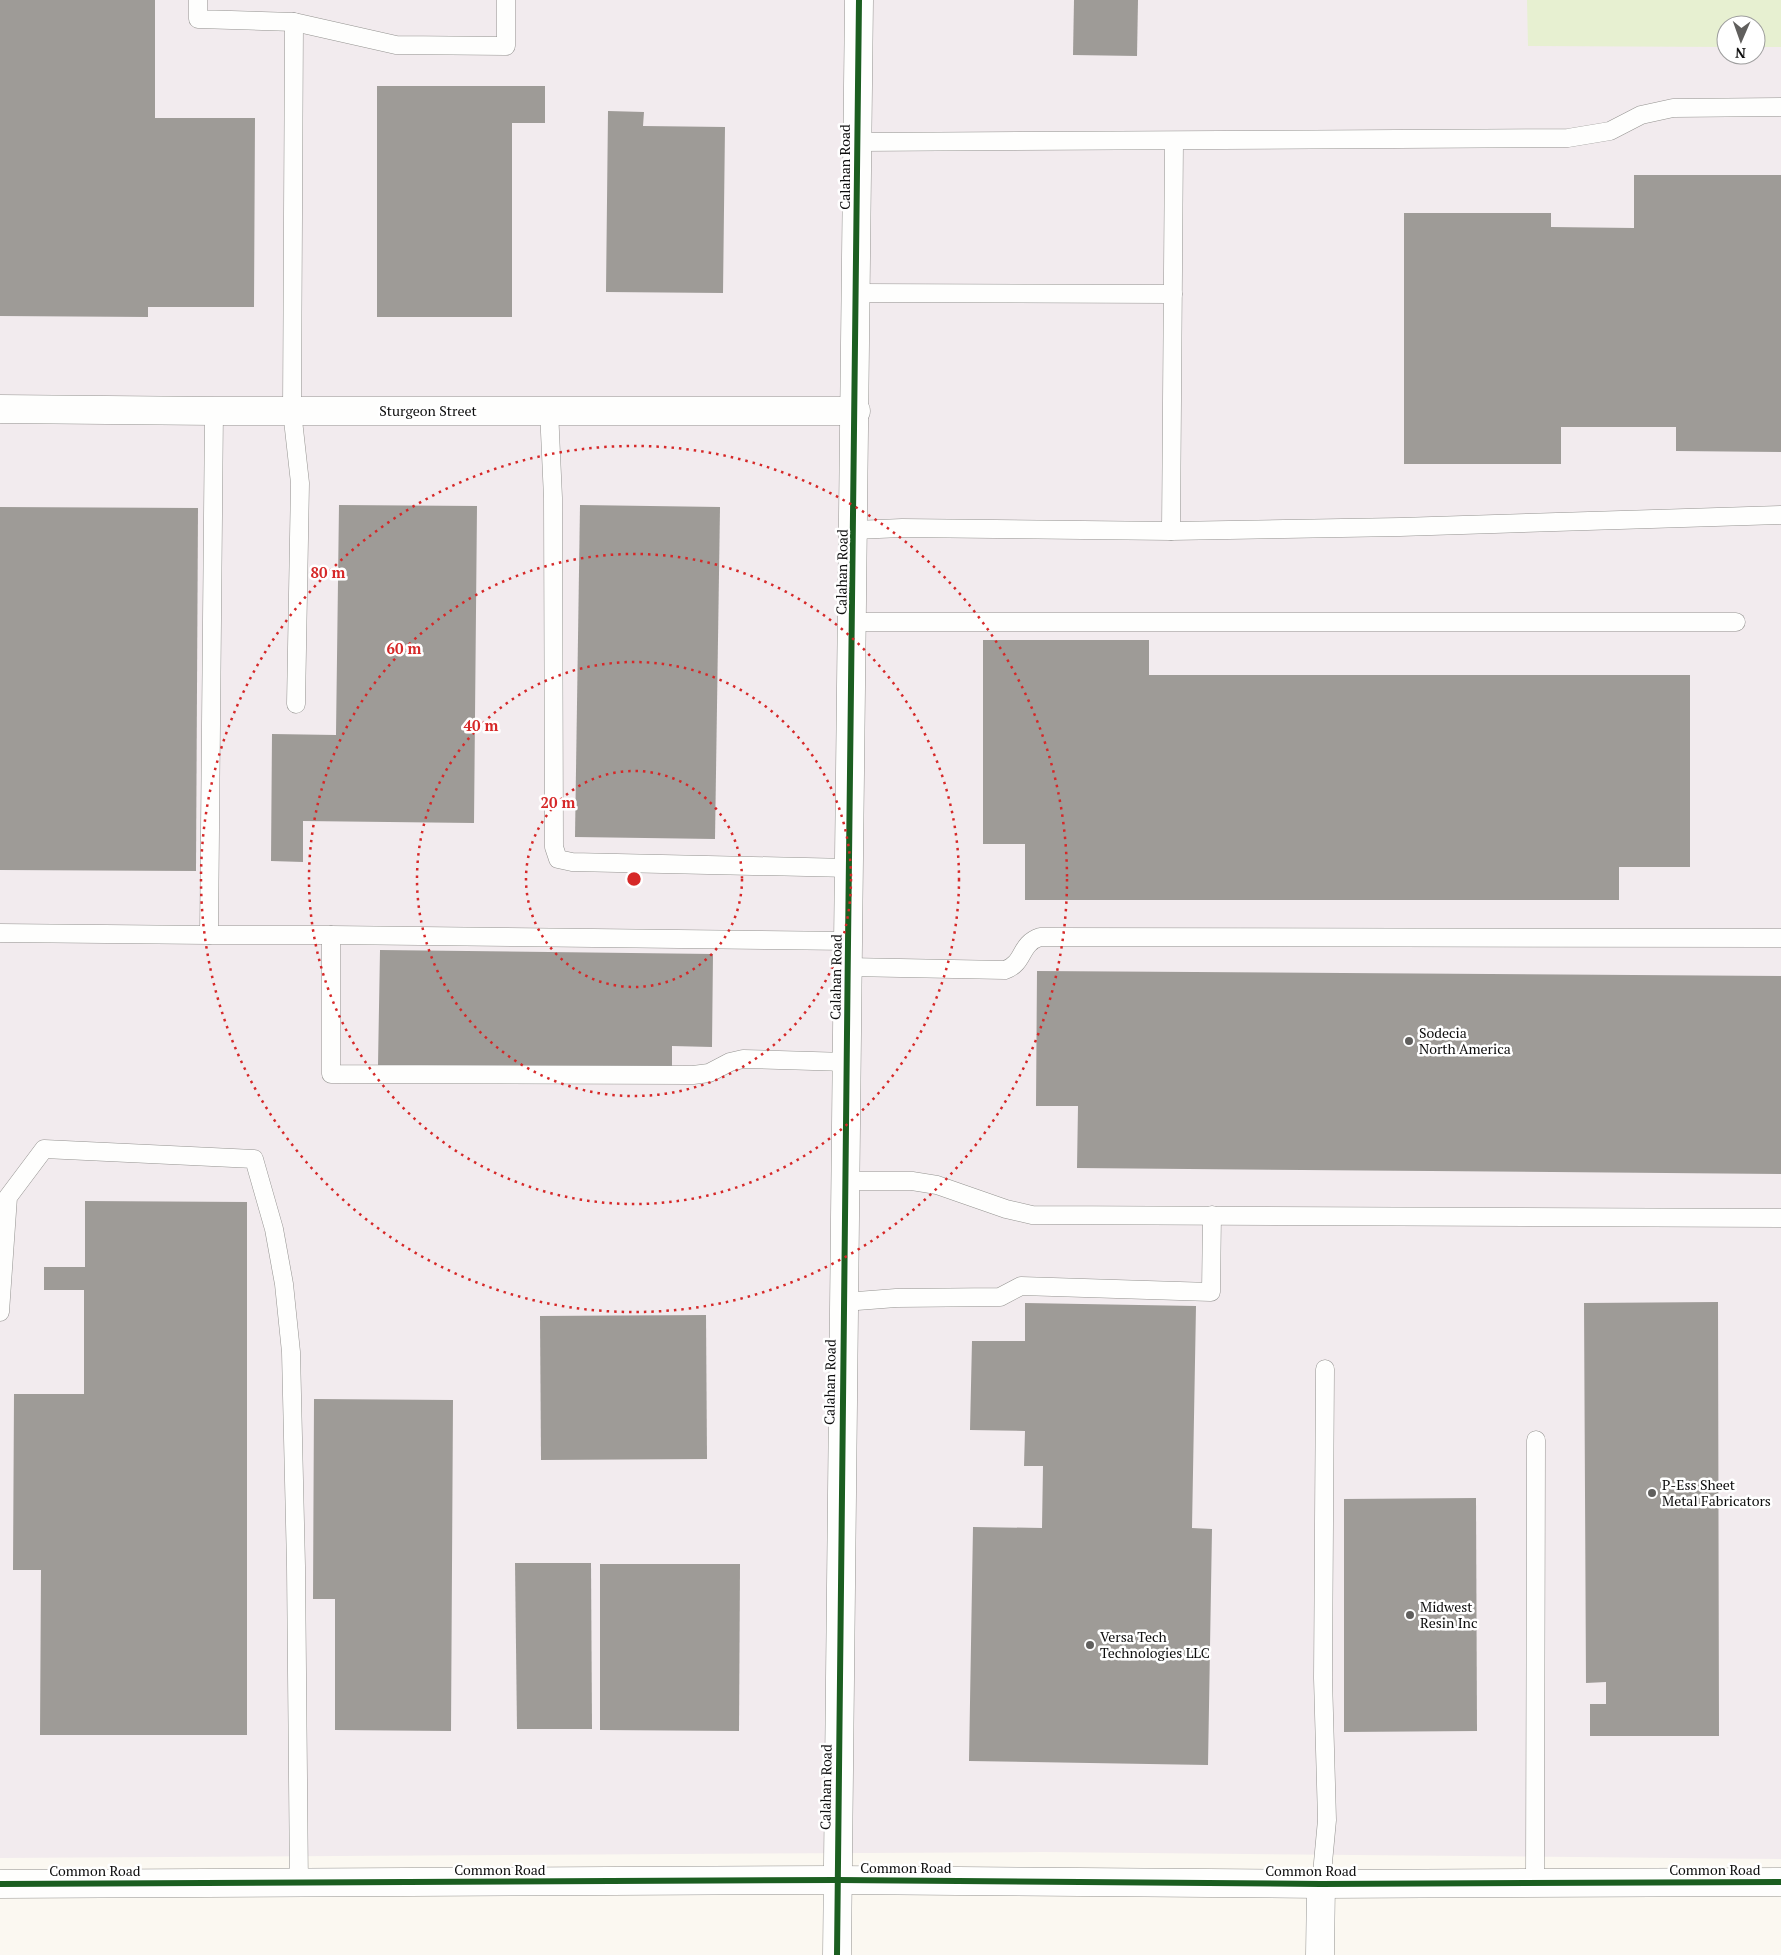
<svg xmlns="http://www.w3.org/2000/svg" width="1781" height="1955" font-family="'PT Serif',serif">
	<style>
		.industrial { fill: #f2ebee; fill-rule: evenodd }
		.green { fill: #e7f0d1 }
		.building { fill: #9e9b97 }
		.lines { fill: none; stroke-linecap: round; stroke-linejoin: round }
		.service-casing { stroke: #949390; stroke-width: 19 }
		.minor-casing { stroke: #949390; stroke-width: 29 }
		.tertiary-casing { stroke: #949390; stroke-width: 29 }
		.service { stroke: #fefefd; stroke-width: 18 }
		.minor { stroke: #fefefd; stroke-width: 28 }
		.tertiary { stroke: #fefefd; stroke-width: 28 }
		.cycleway-casing { stroke: #fff; stroke-width: 9 }
		.cycleway { stroke: #1b5e20; stroke-width: 6 }
		.ring { fill: none; stroke: #d62828; stroke-width: 2.5; stroke-dasharray: 2.5 5 }
		.poi-dot { fill: #605f5d; stroke: #fff; stroke-width: 2 }
		.labels { text-anchor: middle; stroke-width: 5; stroke-linejoin: round; paint-order: stroke }
		.street-label { font-size: 14px; fill: #0d0d0d; stroke: #fff }
		.poi-label { font-size: 14px; fill: #0d0d0d; stroke: #fff; text-anchor: start }
		.centre { fill: #d62828; stroke: #fff; stroke-width: 2.5 }
		.ring-label { font-size: 15px; text-anchor: middle; font-weight: bold; fill: #d62828; stroke: #fff; stroke-width: 5; stroke-linejoin: round; paint-order: stroke }
	</style>
	<rect width="100%" height="100%" fill="#fbf8f1"/>
	<path class="industrial" d="M0,0H1781V1859L1043,1852L0,1858ZM1726,25H1756V55H1726Z"/>
	<polygon class="green" points="1527,0 1781,0 1781,47 1756,47 1756,25 1726,25 1726,47 1528,46"/>
	<g class="building">
		<polygon points="0,0 155,0 155,118 255,118 254,307 148,307 148,317 0,316"/>
		<polygon points="1074,0 1138,0 1137,56 1073,55"/>
		<polygon points="377,86 545,86 545,123 512,123 512,317 377,317"/>
		<polygon points="608,111 644,112 643,126 725,127 723,293 606,292"/>
		<polygon points="1634,175 1781,175 1781,452 1676,451 1676,427 1561,427 1561,464 1404,464 1404,213 1551,213 1551,227 1634,228"/>
		<polygon points="339,505 477,506 474,823 303,821 303,862 271,861 272,734 336,735"/>
		<polygon points="580,505 720,507 715,839 575,837"/>
		<polygon points="0,507 198,508 196,871 0,870"/>
		<polygon points="983,640 1149,640 1149,675 1690,675 1690,867 1619,867 1619,900 1025,900 1025,844 983,844"/>
		<polygon points="380,950 713,954 712,1047 672,1046 672,1068 378,1065"/>
		<polygon points="1037,971 1781,976 1781,1174 1077,1168 1078,1106 1036,1106"/>
		<polygon points="85,1201 247,1202 247,1735 40,1735 41,1570 13,1570 14,1394 84,1394 84,1290 44,1290 44,1267 85,1267"/>
		<polygon points="1718,1302 1719,1736 1590,1736 1590,1704 1606,1704 1606,1682 1586,1683 1584,1303"/>
		<polygon points="1025,1303 1196,1306 1192,1528 1212,1529 1208,1765 969,1761 973,1527 1042,1528 1043,1466 1024,1466 1025,1431 970,1430 972,1341 1025,1341"/>
		<polygon points="706,1315 707,1459 541,1460 540,1316"/>
		<polygon points="314,1399 453,1400 451,1731 335,1730 335,1599 313,1599"/>
		<polygon points="1476,1498 1477,1731 1344,1732 1344,1499"/>
		<polygon points="515,1563 591,1563 592,1729 517,1729"/>
		<polygon points="600,1564 740,1564 739,1731 600,1730"/>
	</g>
	<g class="lines">
		<g class="service-casing">
			<g id="service">
				<polyline points="198,0 198,19 294,22 396,45 506,46 506,0"/>
				<polyline points="294,22 292,411 300,483 296,704"/>
				<polyline points="858,142 1568,138 1610,131 1641,115 1673,108 1781,107"/>
				<polyline points="857,293 1173,294"/>
				<polyline points="549,410 553,498 554,847 558,859 572,862 850,868"/>
				<polyline points="855,530 902,528 1171,531 1174,141"/>
				<polyline points="1171,531 1400,527 1781,515"/>
				<polyline points="853,622 1736,622"/>
				<polyline points="0,933 209,935 214,411"/>
				<polyline points="209,935 331,935"/>
				<path d="M848,967L1005,970C1025,963 1019,944 1040,937L1781,938"/>
				<polyline points="847,1062 743,1059 730,1062 709,1073 693,1075 331,1074 331,935 849,941"/>
				<polyline points="846,1181 912,1181 937,1185 1006,1209 1032,1215 1781,1218"/>
				<polyline points="844,1302 896,1298 1000,1297 1021,1286 1211,1292 1212,1215"/>
				<polyline points="0,1312 8,1197 44,1149 254,1159 274,1229 284,1284 291,1352 296,1566 299,1884"/>
				<polyline points="1535,1883 1536,1440"/>
				<polyline points="1321,1884 1327,1820 1323,1678 1325,1369"/>
			</g>
		</g>
		<g class="minor-casing">
			<g id="minor">
				<polyline points="0,409 214,411 856,411"/>
				<path d="M837,1955C841,1303 854,652 859,0"/>
				<polyline points="1320,1955 1321,1884"/>
			</g>
		</g>
		<g class="tertiary-casing">
			<polyline id="tertiary" points="0,1884 838,1880 1321,1884 1781,1882"/>
		</g>
		<use href="#service" class="service"/>
		<use href="#minor" class="minor"/>
		<use href="#tertiary" class="tertiary"/>
		<g class="cycleway-casing">
			<g id="cycleway">
				<polyline points="0,1884 838,1880 1321,1884 1781,1882"/>
				<path d="M837,1955C841,1303 854,652 859,0"/>
			</g>
		</g>
		<use href="#cycleway" class="cycleway"/>
	</g>
	<g class="ring">
		<circle cx="634" cy="879" r="108"/>
		<circle cx="634" cy="879" r="217"/>
		<circle cx="634" cy="879" r="325"/>
		<circle cx="634" cy="879" r="433"/>
	</g>
	<g class="poi-dot">
		<circle cx="1409" cy="1041" r="5"/>
		<circle cx="1652" cy="1493" r="5"/>
		<circle cx="1410" cy="1615" r="5"/>
		<circle cx="1090" cy="1645" r="5"/>
	</g>
	<g class="labels">
		<g class="street-label">
			<text transform="translate(845 167) rotate(-90)" y="5">Calahan Road</text>
			<text x="428" y="416">Sturgeon Street</text>
			<text transform="translate(842 572) rotate(-89)" y="5">Calahan Road</text>
			<text transform="translate(836 977) rotate(-89)" y="5">Calahan Road</text>
			<text transform="translate(830 1382) rotate(-89)" y="5">Calahan Road</text>
			<text transform="translate(826 1787) rotate(-89)" y="5">Calahan Road</text>
			<text x="906" y="1873">Common Road</text>
			<text x="500" y="1875">Common Road</text>
			<text x="1715" y="1875">Common Road</text>
			<text x="95" y="1876">Common Road</text>
			<text x="1311" y="1876">Common Road</text>
		</g>
		<g class="poi-label">
			<text x="1419" y="1038">Sodecia<tspan x="1419" dy="16">North America</tspan></text>
			<text x="1662" y="1490">P-Ess Sheet<tspan x="1662" dy="16">Metal Fabricators</tspan></text>
			<text x="1420" y="1612">Midwest<tspan x="1420" dy="16">Resin Inc</tspan></text>
			<text x="1100" y="1642">Versa Tech<tspan x="1100" dy="16">Technologies LLC</tspan></text>
		</g>
	</g>
	<circle cx="634" cy="879" r="8" class="centre"/>
	<g class="ring-label">
		<text x="328" y="578">80 m</text>
		<text x="404" y="654">60 m</text>
		<text x="481" y="731">40 m</text>
		<text x="558" y="808">20 m</text>
	</g>
	<g transform="translate(1741 40) rotate(182)"><circle r="24" fill="#ffffff" stroke="#9e9e9e"/>
	<path d="M0-4L9 19L0 12L-9 19Z" fill="#605f5d"/>
	<text y="-8" font-size="14" font-weight="bold" text-anchor="middle" fill="#0d0d0d">N</text>
	</g>
</svg>
